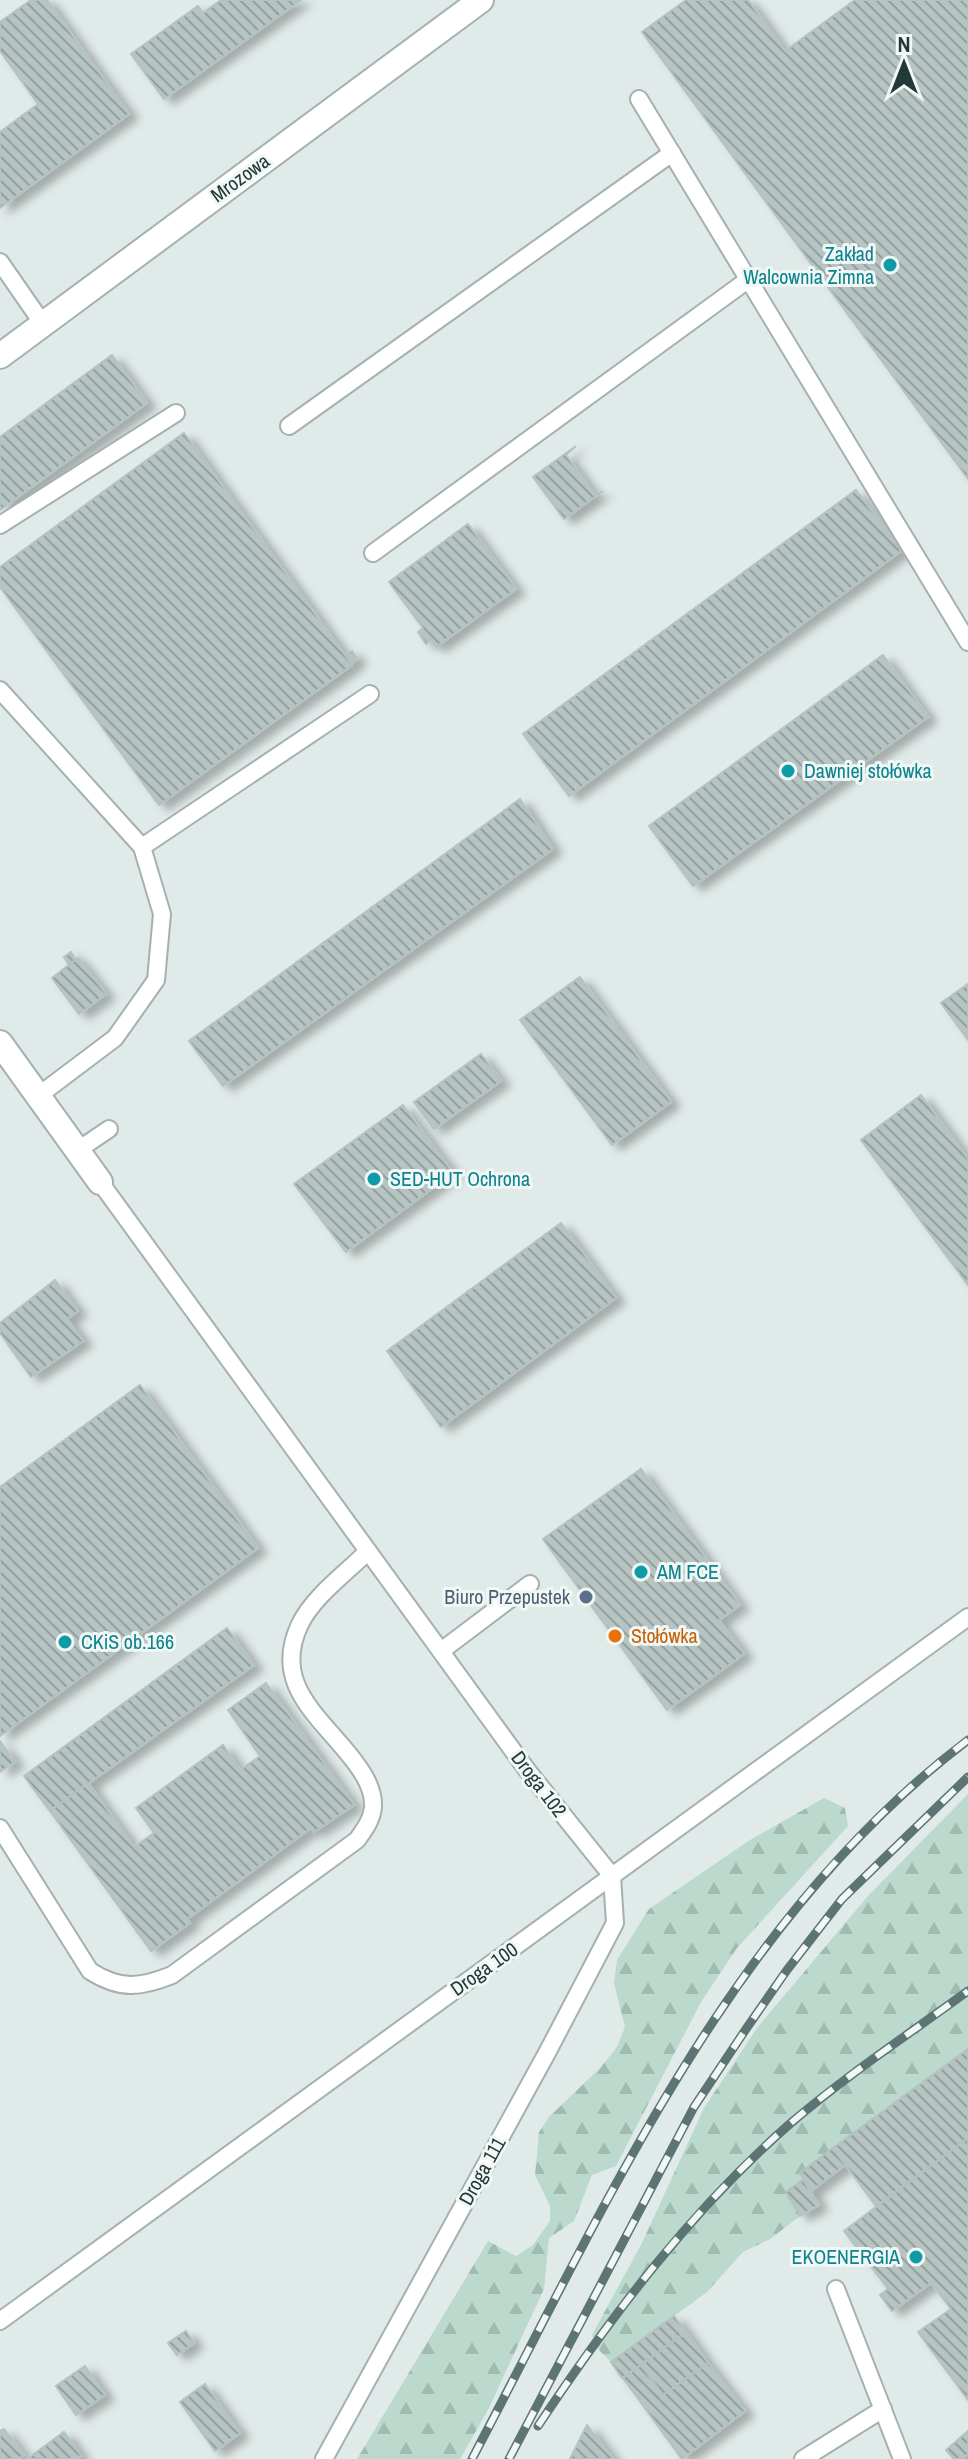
<svg xmlns="http://www.w3.org/2000/svg" width="968" height="2459" font-family="'Archivo Narrow',sans-serif">
	<style>
		.forest { fill: url(#forest-firs) }
		.building { fill: url(#building-back-hatch); stroke: #b3c3c1; stroke-width: 2; filter: url(#shadow) }
		.lines { fill: none; stroke-linecap: round; stroke-linejoin: round }
		.service-casing { stroke: #a4b1b0; stroke-width: 20 }
		.minor-casing { stroke: #a4b1b0; stroke-width: 28 }
		.service { stroke: #fff; stroke-width: 16 }
		.minor { stroke: #fff; stroke-width: 24 }
		.rail-casing { stroke: #5d7474; stroke-width: 9 }
		.rail { stroke: #f0f7f5; stroke-width: 6; stroke-dasharray: 18; stroke-linecap: butt }
		.culture-dot { fill: #0f9aa8; stroke: #f0f7f5; stroke-width: 3 }
		.service-dot { fill: #5c6f8a; stroke: #f0f7f5; stroke-width: 3 }
		.food-dot { fill: #e8710a; stroke: #f0f7f5; stroke-width: 3 }
		.labels { text-anchor: middle; stroke-width: 6; stroke-linejoin: round; paint-order: stroke }
		.street-label { font-size: 20px; fill: #233838; stroke: #f0f7f5 }
		.culture-label { font-size: 20px; fill: #0d838f; stroke: #f0f7f5; text-anchor: start }
		.service-label { font-size: 20px; fill: #4e5e75; stroke: #f0f7f5; text-anchor: end }
		.food-label { font-size: 20px; fill: #c56008; stroke: #f0f7f5; text-anchor: start }
	</style>
	<defs>
		<pattern id="forest-firs" width="22" height="20" patternUnits="userSpaceOnUse" patternTransform="scale(2)"><rect width="22" height="20" fill="#bbd9cc"/><path d="M5 1l3.5 6h-7zM16 11l3.5 6h-7z" fill="#a0bbb0"/></pattern>
		<pattern id="building-back-hatch" width="6" height="6" patternUnits="userSpaceOnUse" patternTransform="scale(2)"><rect width="6" height="6" fill="#b6c4c2"/><path d="M-1 5l2 2M0 0l6 6M5-1l2 2" fill="none" stroke="#94a09f"/></pattern>
		<filter id="shadow"><feDropShadow dx="9" dy="5" stdDeviation="4" flood-color="#0004"/></filter>
	</defs>
	<rect width="100%" height="100%" fill="#e0eae8"/>
	<g class="forest">
		<polygon points="968,1794 968,2049 800,2173 803,2180 786,2192 800,2216 770,2239 743,2252 707,2292 611,2362 599,2350 592,2335 642,2243 704,2108 757,2028 868,1896"/>
		<polygon points="824,1798 845,1808 848,1826 737,1948 701,2002 616,2166 592,2175 574,2221 549,2238 544,2289 488,2410 460,2459 357,2459 488,2241 516,2256 533,2245 550,2221 550,2206 535,2175 539,2132 549,2117 600,2068 617,2047 625,2027 614,1983 617,1960 649,1909 750,1840"/>
	</g>
	<g class="building">
		<polygon points="31,0 47,0 129,114 0,208 0,132 38,104 0,51 0,22"/>
		<polygon points="221,0 301,0 164,99 131,54 198,6 203,13"/>
		<polygon points="686,0 748,0 785,51 855,0 968,0 968,479 642,32"/>
		<polygon points="112,355 147,403 0,510 0,437"/>
		<polygon points="184,433 352,665 159,805 0,587 0,567"/>
		<polygon points="576,446 566,455 595,495 603,491 564,519 533,477"/>
		<polygon points="856,490 901,551 569,796 523,734"/>
		<polygon points="468,524 516,589 436,647 431,640 426,644 418,632 423,628 389,582"/>
		<polygon points="352,651 357,659 352,663 346,655"/>
		<polygon points="883,655 928,717 693,886 649,826"/>
		<polygon points="520,799 553,849 223,1086 189,1041"/>
		<polygon points="71,952 76,960 69,965 64,957"/>
		<polygon points="78,958 106,994 79,1014 52,978"/>
		<polygon points="580,977 671,1102 612,1145 520,1020"/>
		<polygon points="968,984 968,1040 941,1003"/>
		<polygon points="481,1054 501,1081 434,1129 414,1102"/>
		<polygon points="921,1095 968,1159 968,1285 861,1140"/>
		<polygon points="403,1105 453,1173 346,1252 294,1184"/>
		<polygon points="561,1223 616,1298 441,1427 387,1351"/>
		<polygon points="55,1280 78,1311 67,1319 83,1341 31,1377 0,1333 0,1323"/>
		<polygon points="140,1385 258,1548 0,1736 0,1487"/>
		<polygon points="641,1469 740,1605 719,1620 744,1654 667,1710 543,1539"/>
		<polygon points="227,1628 254,1665 50,1811 24,1776"/>
		<polygon points="266,1683 354,1805 314,1832 311,1828 187,1919 190,1923 151,1951 50,1811 88,1783 134,1847 154,1833 136,1808 223,1745 240,1770 260,1756 228,1710"/>
		<polygon points="0,1741 15,1762 0,1772"/>
		<polygon points="968,2049 968,2138 876,2206 833,2148"/>
		<polygon points="968,2138 968,2400 918,2332 951,2309 931,2283 892,2311 880,2295 888,2289 844,2231"/>
		<polygon points="833,2148 845,2165 811,2191 800,2173"/>
		<polygon points="803,2180 819,2205 800,2216 786,2192"/>
		<polygon points="674,2316 686,2332 622,2378 611,2362"/>
		<polygon points="186,2331 194,2343 177,2355 168,2343"/>
		<polygon points="686,2332 708,2363 663,2395 641,2365"/>
		<polygon points="708,2363 745,2411 682,2459 623,2378 641,2365 663,2395"/>
		<polygon points="85,2366 105,2395 76,2415 56,2386"/>
		<polygon points="205,2384 240,2433 215,2451 180,2402"/>
		<polygon points="587,2425 613,2459 570,2459"/>
		<polygon points="4,2429 24,2455 18,2459 0,2459 0,2431"/>
		<polygon points="968,2431 968,2454 961,2459 954,2459 946,2450"/>
		<polygon points="64,2432 81,2456 77,2459 27,2459"/>
	</g>
	<g class="lines">
		<g class="service-casing">
			<g id="service">
				<polyline points="639,99 968,642"/>
				<polyline points="0,262 43,324"/>
				<polyline points="289,426 672,153"/>
				<polyline points="0,525 176,413"/>
				<polyline points="373,553 749,279"/>
				<polyline points="0,690 142,847 162,914 156,980 115,1038 38,1096"/>
				<polyline points="142,847 370,694"/>
				<polyline points="78,1150 109,1129"/>
				<polyline points="100,1182 527,1770 612,1876 615,1923 548,2051 324,2459"/>
				<polyline points="441,1651 530,1584"/>
				<path d="M0,1828L90,1971C120,1990 140,1988 172,1975L357,1840C364,1830 372,1820 373,1807C374,1788 362,1771 351,1757C317,1714 272,1683 300,1624C314,1596 345,1574 367,1552"/>
				<polyline points="836,2289 902,2459"/>
				<polyline points="0,2321 968,1617"/>
				<polyline points="803,2459 883,2409"/>
			</g>
		</g>
		<g class="minor-casing">
			<g id="minor">
				<polyline points="0,356 481,0"/>
				<polyline points="0,1043 100,1182"/>
			</g>
		</g>
		<use href="#service" class="service"/>
		<use href="#minor" class="minor"/>
		<g class="rail-casing">
			<g id="rail">
				<path d="M538,2426C611,2316 692,2209 792,2122C847,2075 909,2034 968,1991"/>
				<path d="M472,2459C607,2203 731,1919 968,1740"/>
				<polyline points="509,2459 694,2107 746,2029 787,1970 842,1899 968,1777"/>
			</g>
		</g>
		<use href="#rail" class="rail"/>
	</g>
	<g class="culture-dot">
		<circle cx="890" cy="265" r="8"/>
		<circle cx="788" cy="771" r="8"/>
		<circle cx="374" cy="1179" r="8"/>
		<circle cx="641" cy="1572" r="8"/>
		<circle cx="65" cy="1642" r="8"/>
		<circle cx="916" cy="2257" r="8"/>
	</g>
	<circle class="service-dot" cx="586" cy="1597" r="8"/>
	<circle class="food-dot" cx="615" cy="1636" r="8"/>
	<g class="labels">
		<g class="street-label">
			<text transform="translate(240 178) rotate(-36)" y="7">Mrozowa</text>
			<text transform="translate(539 1784) rotate(53)" y="7">Droga 102</text>
			<text transform="translate(484 1969) rotate(-35)" y="7">Droga 100</text>
			<text transform="translate(482 2171) rotate(-61)" y="7">Droga 111</text>
		</g>
		<g class="culture-label">
			<text x="874" y="261" text-anchor="end">Zakład<tspan x="874" dy="23">Walcownia Zimna</tspan></text>
			<text x="804" y="778">Dawniej stołówka</text>
			<text x="390" y="1186">SED-HUT Ochrona</text>
			<text x="657" y="1579">AM FCE</text>
			<text x="81" y="1649">CKiS ob.166</text>
			<text x="900" y="2264" text-anchor="end">EKOENERGIA</text>
		</g>
		<g class="service-label">
			<text x="570" y="1604">Biuro Przepustek</text>
		</g>
		<g class="food-label">
			<text x="631" y="1643">Stołówka</text>
		</g>
	</g>
	<g transform="translate(904 64)" stroke="#f0f7f5" stroke-width="6" paint-order="stroke">
	<path d="M0-6L14 30L0 20L-14 30Z" fill="#233838"/>
	<text y="-12" font-size="22" font-weight="bold" text-anchor="middle" fill="#233838">N</text>
	</g>
</svg>
